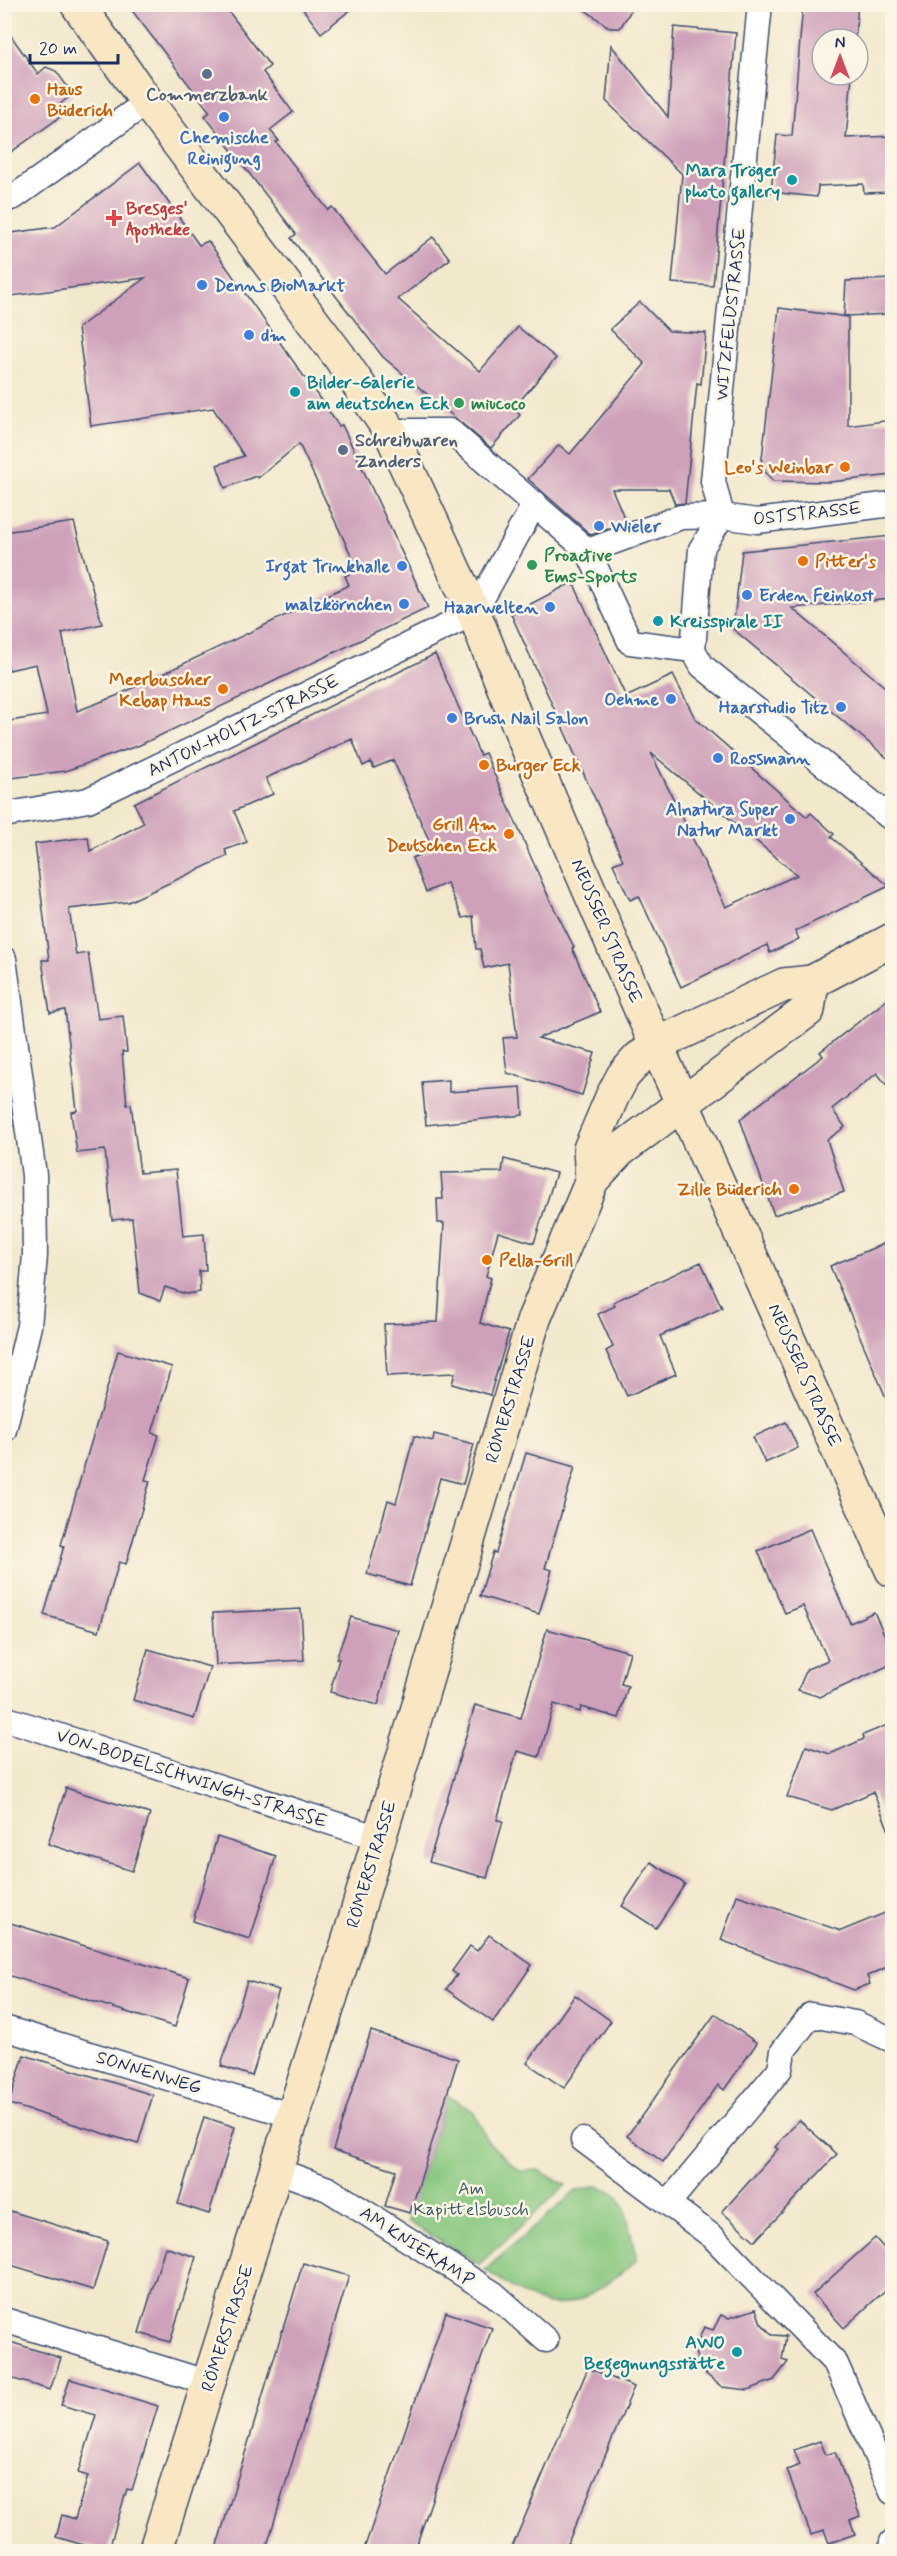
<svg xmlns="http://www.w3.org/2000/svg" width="897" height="2556" font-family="Mynerve,sans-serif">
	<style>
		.green { fill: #88c87f; stroke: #527c6e; stroke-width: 1.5 }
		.building { fill: #cea0ba; fill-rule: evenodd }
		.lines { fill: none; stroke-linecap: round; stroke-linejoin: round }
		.street-casing { stroke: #3b4b6e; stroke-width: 27 }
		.secondary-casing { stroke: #3b4b6e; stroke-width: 36 }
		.street { stroke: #fff; stroke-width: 24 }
		.secondary { stroke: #f9e7c3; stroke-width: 33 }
		.service-dot { fill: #5c6f8a; stroke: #fcf5e5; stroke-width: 2 }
		.food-dot { fill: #e8710a; stroke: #fcf5e5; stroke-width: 2 }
		.shop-dot { fill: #3f7fe0; stroke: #fcf5e5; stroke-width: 2 }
		.culture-dot { fill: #0f9aa8; stroke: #fcf5e5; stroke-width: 2 }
		.health-dot { fill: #e0444e; stroke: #fcf5e5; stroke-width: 2 }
		.leisure-dot { fill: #2e9e5b; stroke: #fcf5e5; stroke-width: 2 }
		.labels { text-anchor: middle; stroke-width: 5; stroke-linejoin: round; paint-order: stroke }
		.food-label { font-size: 18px; font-weight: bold; fill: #c56008; stroke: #fcf5e5; text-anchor: start }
		.service-label { font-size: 18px; font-weight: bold; fill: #4e5e75; stroke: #fcf5e5 }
		.shop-label { font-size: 18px; font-weight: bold; fill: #366cbe; stroke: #fcf5e5; text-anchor: start }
		.culture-label { font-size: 18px; font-weight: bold; fill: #0d838f; stroke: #fcf5e5; text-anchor: end }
		.health-label { font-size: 18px; font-weight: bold; fill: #be3a42; stroke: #fcf5e5; text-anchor: start }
		.street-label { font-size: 18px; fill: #1b2f5e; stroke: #fcf5e5 }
		.leisure-label { font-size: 18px; font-weight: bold; fill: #27864d; stroke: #fcf5e5; text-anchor: start }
		.park-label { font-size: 18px; fill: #3c5d68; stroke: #fcf5e5 }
	</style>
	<rect width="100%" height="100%" fill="#fcf5e5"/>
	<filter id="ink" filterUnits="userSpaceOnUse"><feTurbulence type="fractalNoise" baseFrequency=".0167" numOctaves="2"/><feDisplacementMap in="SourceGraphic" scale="12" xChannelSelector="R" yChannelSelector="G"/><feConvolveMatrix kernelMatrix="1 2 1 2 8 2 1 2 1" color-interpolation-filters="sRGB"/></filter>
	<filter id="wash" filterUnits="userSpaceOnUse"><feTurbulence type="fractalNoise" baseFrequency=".008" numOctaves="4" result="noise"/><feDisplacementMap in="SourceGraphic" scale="24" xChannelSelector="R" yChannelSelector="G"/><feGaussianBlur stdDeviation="1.35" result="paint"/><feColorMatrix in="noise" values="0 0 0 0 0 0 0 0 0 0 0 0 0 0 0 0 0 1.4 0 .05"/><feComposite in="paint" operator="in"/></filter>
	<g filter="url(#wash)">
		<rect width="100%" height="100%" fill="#f2e8cc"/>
		<g class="green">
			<polygon points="447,2095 474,2112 488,2142 520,2171 538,2170 566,2185 479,2264 407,2221"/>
			<path d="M598,2186L616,2193L625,2209L637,2260C611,2280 574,2316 537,2301C519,2294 502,2280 485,2270L576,2191Z"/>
		</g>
		<g id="blocks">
			<g class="building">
				<polygon points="127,4 223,4 270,66 263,72 293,112 270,130 279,141 276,142 328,210 332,207 385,274 433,237 450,259 398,299 480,371 518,327 556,358 513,409 520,415 491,448 383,357 291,238 296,234 205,116 210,112"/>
				<polygon points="299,4 358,4 321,33"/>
				<polygon points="577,4 635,4 620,28 610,28"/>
				<polygon points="803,4 858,4 855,39 822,39 822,75 852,75 846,138 892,136 892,192 864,193 863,184 818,186 817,197 771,192 777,135 792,136"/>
				<polygon points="4,26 38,74 46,67 56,71 73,94 60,104 67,112 4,157"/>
				<polygon points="674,27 736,33 713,286 672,283 682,174 606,101 611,45 668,117"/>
				<polygon points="140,163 199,245 208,241 339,426 342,425 428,608 140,745 65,771 4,779 4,722 47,715 36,664 9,670 4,647 4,532 74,522 102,624 62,633 77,711 116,696 349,585 345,576 358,570 299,444 258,478 256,476 225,488 217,465 244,456 213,408 91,426 78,328 145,278 4,297 4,234 55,227"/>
				<polygon points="892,279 892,314 844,316 846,281"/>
				<polygon points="640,302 669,331 706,333 701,384 697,383 685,503 675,504 669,489 612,489 626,522 591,535 528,479 559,445 570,454 645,364 610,329"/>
				<polygon points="779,308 848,317 848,426 891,420 892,475 830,482 773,481 761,467"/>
				<polygon points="892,536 892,599 792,608 892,693 892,762 733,629 742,551"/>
				<path d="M573,582L626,697L673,675L695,718L807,817L811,813L834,834L831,837L889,886L795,931L799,939L770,953L767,945L681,987L639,896L630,900L613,864L623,860L511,614ZM651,753L797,875L726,907Z"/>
				<polygon points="435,654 480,755 485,753 549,898 574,947 572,948 600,1012 538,1038 595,1053 582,1095 507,1073 503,1038 517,1037 508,963 484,968 480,949 476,949 473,916 463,918 447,883 426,892 412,858 433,849 393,760 374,768 371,762 363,766 352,739 266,778 273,794 234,811 247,842 225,850 228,856 128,902 69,909 76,955 88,953 98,1019 123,1016 127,1052 122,1052 127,1105 131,1104 140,1173 176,1170 183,1236 204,1234 206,1271 199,1271 200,1292 186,1294 165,1287 160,1301 140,1293 132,1218 112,1220 105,1150 77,1153 71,1112 77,1111 65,1010 50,1013 42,960 49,960 35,844 88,837 90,851 144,823 134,803"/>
				<polygon points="892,996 892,1092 877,1073 832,1109 845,1127 827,1140 844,1192 774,1215 740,1119 823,1056 820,1052"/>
				<polygon points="449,1080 449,1092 521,1087 523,1115 426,1125 422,1082"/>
				<polygon points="504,1159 556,1173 534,1243 498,1232 486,1276 491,1278 480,1323 509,1332 490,1395 452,1384 455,1373 387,1376 384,1324 438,1322 444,1223 438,1223 437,1199 443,1199 441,1173 502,1172"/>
				<polygon points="883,1244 892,1266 892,1412 830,1266"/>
				<polygon points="701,1262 722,1308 660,1336 676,1374 627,1396 606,1351 613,1347 598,1314 615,1306 613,1302"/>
				<polygon points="118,1351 172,1367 152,1433 159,1435 145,1480 150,1481 126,1564 119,1562 99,1631 44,1615 64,1546 61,1545"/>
				<polygon points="786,1422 798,1448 765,1463 753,1437"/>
				<polygon points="434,1434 474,1444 463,1484 440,1478 410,1586 367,1574 388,1500 396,1503 414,1436 433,1441"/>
				<polygon points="526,1453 575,1467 545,1568 552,1570 539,1614 480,1596 493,1552 496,1553"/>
				<polygon points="810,1529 850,1623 874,1612 892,1651 892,1664 820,1697 798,1690 807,1669 828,1660 803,1606 785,1613 758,1551"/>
				<polygon points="301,1609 304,1660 216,1665 213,1613"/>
				<polygon points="351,1617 398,1630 378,1705 330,1692 339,1659 336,1659"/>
				<polygon points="547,1629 630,1652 621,1684 628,1686 619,1718 581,1707 580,1712 554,1704 539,1757 517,1751 497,1820 503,1821 487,1878 429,1862 475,1705 521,1718"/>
				<polygon points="148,1649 210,1667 194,1719 133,1700"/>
				<polygon points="892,1723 892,1838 873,1792 832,1810 787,1797 806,1746 830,1754 864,1739 863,1735"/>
				<polygon points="66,1788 150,1814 132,1871 48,1844"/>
				<polygon points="217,1837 276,1856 250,1939 193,1921"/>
				<polygon points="651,1862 685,1884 656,1928 622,1906"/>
				<polygon points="737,1895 841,1931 892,1910 892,1965 867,1976 870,1984 854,1990 721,1940"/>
				<polygon points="4,1921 189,1978 175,2027 4,1974"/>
				<polygon points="489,1935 532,1965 493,2022 446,1989 457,1975 452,1971 470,1946 477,1951"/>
				<polygon points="247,1981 279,1990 252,2076 221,2066"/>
				<polygon points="575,1995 611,2021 564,2088 527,2063"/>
				<polygon points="715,2014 757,2043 724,2090 718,2085 663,2162 627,2136"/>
				<polygon points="371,2031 458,2059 410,2213 385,2206 396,2170 333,2150"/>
				<polygon points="24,2055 153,2095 138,2144 9,2104"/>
				<polygon points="204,2117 235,2127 209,2214 178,2204"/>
				<polygon points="799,2120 837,2154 755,2241 722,2212 778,2149 775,2147"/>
				<polygon points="4,2209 108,2241 93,2290 4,2263"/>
				<polygon points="875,2238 892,2257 892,2284 844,2328 813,2294"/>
				<polygon points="165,2247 196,2257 170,2342 139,2333"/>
				<polygon points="303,2263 349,2276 325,2354 265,2552 215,2552"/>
				<polygon points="756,2309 761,2323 772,2335 786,2336 782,2360 788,2362 774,2380 748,2390 722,2387 702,2371 694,2350 704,2327 713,2330 721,2315 729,2318"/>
				<polygon points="446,2312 492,2328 439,2479 414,2552 363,2552"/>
				<polygon points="4,2340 61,2358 50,2390 4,2376"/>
				<polygon points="588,2368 634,2387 603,2461 564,2552 510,2552"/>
				<polygon points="70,2379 158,2406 132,2490 127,2489 108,2552 56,2537 62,2515 75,2519 88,2476 78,2473 96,2415 61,2405"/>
				<polygon points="820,2441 826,2455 835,2452 860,2516 850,2520 855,2534 829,2543 824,2530 811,2535 787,2470 800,2465 794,2450"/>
			</g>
		</g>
	</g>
	<g filter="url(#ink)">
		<use href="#blocks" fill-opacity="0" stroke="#3b4b6e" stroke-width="1.5"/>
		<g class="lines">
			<g class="street-casing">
				<g id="street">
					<polyline points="4,200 14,197 147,102"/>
					<polyline points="390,431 450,431 588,551 630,642 693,650"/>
					<polyline points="722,516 713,481 760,4"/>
					<polyline points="722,516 701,549 693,650 702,666 892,819"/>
					<polyline points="588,551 681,517 722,516 757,521 892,504"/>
					<polyline points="4,815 88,800 474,613 535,503"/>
					<polyline points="4,959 34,1175 35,1255 29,1326 4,1430"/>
					<polyline points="4,1718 379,1838"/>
					<polyline points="4,2028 293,2116"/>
					<polyline points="583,2140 713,2237 836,2364 892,2492"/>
					<polyline points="276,2170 328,2189 494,2294 546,2340"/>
					<polyline points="669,2202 780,2069 783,2051 811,2015 855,2023 892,2040"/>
					<polyline points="4,2320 209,2383"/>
					<polyline points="891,2552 892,2542"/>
				</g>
			</g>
			<g class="secondary-casing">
				<g id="secondary">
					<polyline points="77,4 147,102 339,356 390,431 474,613 525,741 657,1047 892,1570"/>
					<polyline points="592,1180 590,1149 612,1097 623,1076 639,1058 670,1038 784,985 812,982 892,940"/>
					<polyline points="155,2552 350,1936 534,1319 592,1180 619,1151 808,1010 812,982"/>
				</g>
			</g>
			<use href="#street" class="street"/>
			<use href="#secondary" class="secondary"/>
		</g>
	</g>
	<g class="service-dot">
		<circle cx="207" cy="74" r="6"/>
		<circle cx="343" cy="450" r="6"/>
	</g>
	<g class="food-dot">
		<circle cx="35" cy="99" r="6"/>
		<circle cx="845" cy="467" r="6"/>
		<circle cx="803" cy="561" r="6"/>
		<circle cx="223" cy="689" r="6"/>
		<circle cx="484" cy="765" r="6"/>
		<circle cx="509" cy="834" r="6"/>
		<circle cx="794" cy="1189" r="6"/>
		<circle cx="487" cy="1260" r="6"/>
	</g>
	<g class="shop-dot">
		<circle cx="224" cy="117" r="6"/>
		<circle cx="202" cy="285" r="6"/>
		<circle cx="249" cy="335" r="6"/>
		<circle cx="599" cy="526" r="6"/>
		<circle cx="402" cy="566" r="6"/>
		<circle cx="747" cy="595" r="6"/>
		<circle cx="404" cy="604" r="6"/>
		<circle cx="550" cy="607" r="6"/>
		<circle cx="671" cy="699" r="6"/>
		<circle cx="841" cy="707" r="6"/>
		<circle cx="452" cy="718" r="6"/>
		<circle cx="718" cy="758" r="6"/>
		<circle cx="790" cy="819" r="6"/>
	</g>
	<g class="culture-dot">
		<circle cx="792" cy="180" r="6"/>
		<circle cx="295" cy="392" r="6"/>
		<circle cx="658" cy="621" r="6"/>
		<circle cx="737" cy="2352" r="6"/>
	</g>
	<path class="health-dot" d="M111 209h6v6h6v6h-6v6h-6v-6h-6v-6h6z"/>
	<g class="leisure-dot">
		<circle cx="459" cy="403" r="6"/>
		<circle cx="532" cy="565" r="6"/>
	</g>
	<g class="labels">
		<g class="food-label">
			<text x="47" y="95">Haus<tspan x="47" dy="21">Büderich</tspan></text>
			<text x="833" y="473" text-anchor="end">Leo's Weinbar</text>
			<text x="815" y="567">Pitter's</text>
			<text x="211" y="685" text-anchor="end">Meerbuscher<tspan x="211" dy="21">Kebap Haus</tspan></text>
			<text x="496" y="771">Burger Eck</text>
			<text x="497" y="830" text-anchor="end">Grill Am<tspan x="497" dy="21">Deutschen Eck</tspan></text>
			<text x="782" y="1195" text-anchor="end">Zille Büderich</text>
			<text x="499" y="1266">Pella-Grill</text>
		</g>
		<g class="service-label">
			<text x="207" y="100">Commerzbank</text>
			<text x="355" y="446" text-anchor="start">Schreibwaren<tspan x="355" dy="21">Zanders</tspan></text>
		</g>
		<g class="shop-label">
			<text x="224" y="143" text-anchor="middle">Chemische<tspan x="224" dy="21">Reinigung</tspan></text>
			<text x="214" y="291">Denns BioMarkt</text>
			<text x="261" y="341">dm</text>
			<text x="611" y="532">Wieler</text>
			<text x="390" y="572" text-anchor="end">Irgat Trinkhalle</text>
			<text x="759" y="601">Erden Feinkost</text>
			<text x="392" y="610" text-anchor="end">malzkörnchen</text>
			<text x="538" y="613" text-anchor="end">Haarwelten</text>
			<text x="659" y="705" text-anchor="end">Oehme</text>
			<text x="829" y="713" text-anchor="end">Haarstudio Titz</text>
			<text x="464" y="724">Brush Nail Salon</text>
			<text x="730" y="764">Rossmann</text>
			<text x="778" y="815" text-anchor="end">Alnatura Super<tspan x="778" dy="21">Natur Markt</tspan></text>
		</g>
		<g class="culture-label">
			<text x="780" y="176">Mara Tröger<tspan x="780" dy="21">photo gallery</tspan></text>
			<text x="307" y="388" text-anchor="start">Bilder-Galerie<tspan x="307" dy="21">am deutschen Eck</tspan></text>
			<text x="670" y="627" text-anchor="start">Kreisspirale II</text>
			<text x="725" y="2348">AWO<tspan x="725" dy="21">Begegnungsstätte</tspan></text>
		</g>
		<g class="health-label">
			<text x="126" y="214">Bresges'<tspan x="126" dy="21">Apotheke</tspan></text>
		</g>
		<g class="street-label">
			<text transform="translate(730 314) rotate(-84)" y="6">WITZFELDSTRASSE</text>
			<text transform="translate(807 513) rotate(-6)" y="6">OSTSTRASSE</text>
			<text transform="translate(243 725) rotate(-26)" y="6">ANTON-HOLTZ-STRASSE</text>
			<text transform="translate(607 931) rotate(67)" y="6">NEUSSER STRASSE</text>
			<text transform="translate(805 1375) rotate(66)" y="6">NEUSSER STRASSE</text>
			<text transform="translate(510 1399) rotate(-73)" y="6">RÖMERSTRASSE</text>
			<text transform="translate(192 1778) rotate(18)" y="6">VON-BODELSCHWINGH-STRASSE</text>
			<text transform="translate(371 1864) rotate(-73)" y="6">RÖMERSTRASSE</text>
			<text transform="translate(149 2072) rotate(17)" y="6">SONNENWEG</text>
			<text transform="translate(417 2246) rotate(33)" y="6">AM KNIEKAMP</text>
			<text transform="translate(227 2328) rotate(-72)" y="6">RÖMERSTRASSE</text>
		</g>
		<g class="leisure-label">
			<text x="471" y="409">miucoco</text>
			<text x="544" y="561">Proactive<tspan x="544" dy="21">Ems-Sports</tspan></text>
		</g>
		<g class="park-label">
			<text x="471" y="2194">Am<tspan x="471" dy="21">Kapittelsbusch</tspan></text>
		</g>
	</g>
	<rect width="897" height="2556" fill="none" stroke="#fcf5e5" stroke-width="24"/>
	<g transform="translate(840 57)"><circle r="28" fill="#fcf5e5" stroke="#a2a6af" stroke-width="1.5"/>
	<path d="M0-4.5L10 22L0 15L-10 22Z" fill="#d1495b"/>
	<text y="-9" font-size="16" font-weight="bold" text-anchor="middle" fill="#1b2f5e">N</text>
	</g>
	<path d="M30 54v9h88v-9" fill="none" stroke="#1b2f5e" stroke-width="3"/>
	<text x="39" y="54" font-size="18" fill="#1b2f5e" stroke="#fcf5e5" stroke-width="4.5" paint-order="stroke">20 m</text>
</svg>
